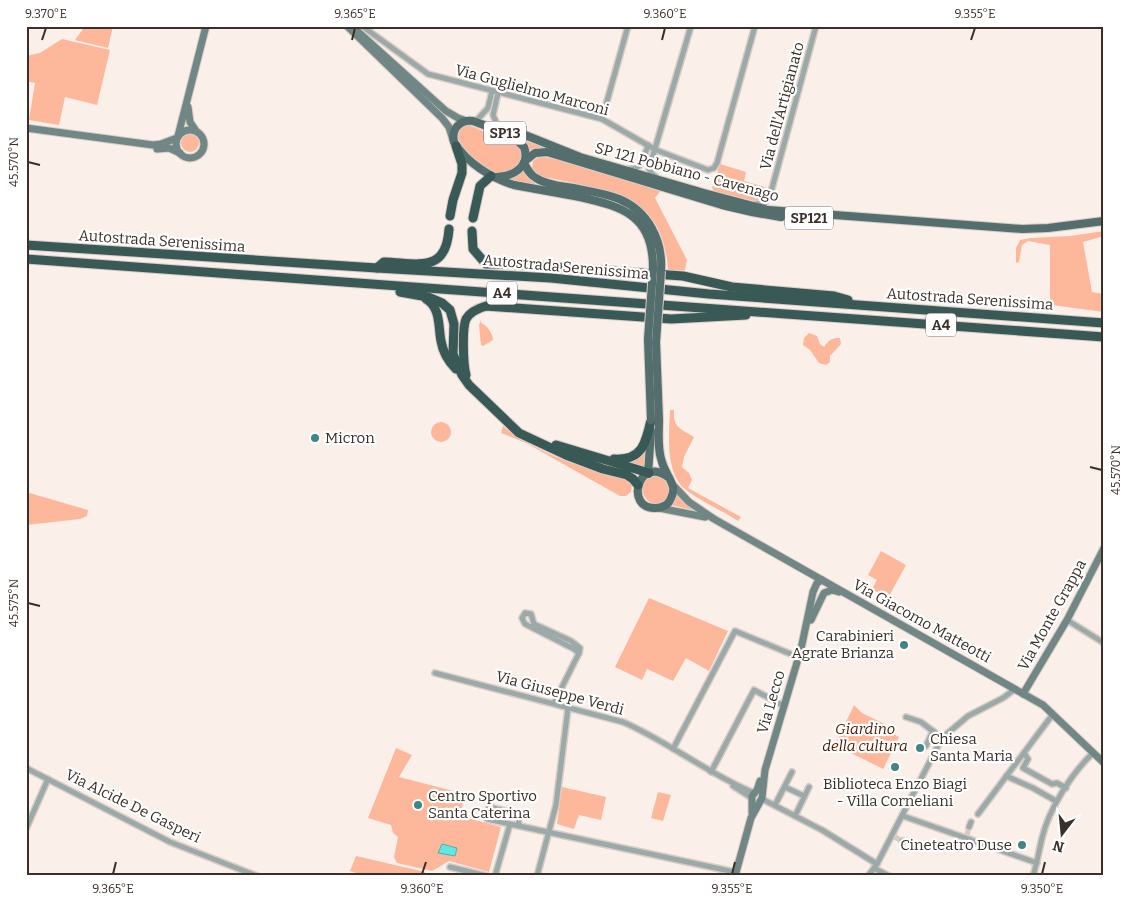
<svg xmlns="http://www.w3.org/2000/svg" width="1130" height="902" font-family="Bitter,serif">
	<style>
		.green { fill: #fdb79a }
		.water { fill: #62e8e0; stroke: #56b0a9 }
		.lines { fill: none; stroke-linecap: round; stroke-linejoin: round }
		.street-tunnel { stroke: #d5c9c4; stroke-width: 5; stroke-dasharray: 5 2.5; stroke-linecap: butt }
		.street-casing { stroke: #d8ccc7; stroke-width: 8 }
		.secondary-casing { stroke: #d8ccc7; stroke-width: 9 }
		.primary-casing { stroke: #d8ccc7; stroke-width: 10 }
		.highway-casing { stroke: #d8ccc7; stroke-width: 11 }
		.street { stroke: #9baaa8; stroke-width: 5 }
		.secondary { stroke: #718785; stroke-width: 7 }
		.primary { stroke: #536e6c; stroke-width: 8 }
		.highway { stroke: #395957; stroke-width: 9 }
		.primary-bridge-casing { stroke: #d8ccc7; stroke-width: 10; stroke-linecap: butt }
		.primary-bridge { stroke: #536e6c; stroke-width: 8 }
		.ticks { fill: none; stroke: #3b2f2a; stroke-width: 2 }
		.poi-dot { fill: #3f8783; stroke: #fff; stroke-width: 2 }
		.labels { text-anchor: middle; stroke-width: 4.5; stroke-linejoin: round; paint-order: stroke }
		.shield { fill: #fff; stroke: #766d6a; stroke-width: 1 }
		.shield-label { font-size: 14px; font-weight: bold; fill: #3b2f2a }
		.street-label { font-size: 15px; fill: #3b2f2a; stroke: #fff }
		.poi-label { font-size: 15px; fill: #3b2f2a; stroke: #fff; text-anchor: start }
		.park-label { font-size: 15px; font-style: italic; fill: #4d1800; stroke: #fff }
		.neatline { fill: none; stroke: #3b2f2a; stroke-width: 2 }
		.ticks-label { font-size: 12px; text-anchor: middle; fill: #3b2f2a }
	</style>
	<rect width="100%" height="100%" fill="#fbefea"/>
	<g class="green">
		<polygon points="85,26 113,26 108,48 75,40"/>
		<polygon points="62,39 110,50 97,105 65,97 59,125 29,120 35,83 26,81 26,56 40,53"/>
		<path d="M468,125C481,129 491,136 504,140C509,141 514,142 518,146C533,163 504,180 489,170C478,163 436,133 468,125Z"/>
		<circle cx="190" cy="143" r="9"/>
		<polygon points="519,138 548,149 529,154"/>
		<path d="M539,157L554,158L661,190L655,198L687,260L685,270L668,271C664,189 604,191 540,176L535,174L532,169L533,161Z"/>
		<polygon points="720,164 746,172 744,181 768,188 765,200 758,202 714,191 712,188"/>
		<polygon points="523,170 528,178 535,183 534,186 515,183 509,180"/>
		<polygon points="1104,231 1104,236 1083,242 1092,292 1104,294 1104,312 1052,305 1050,298 1050,245 1028,241 1022,245 1019,262 1016,263 1016,248 1020,240 1031,238 1070,236"/>
		<path d="M481,320V323C487,325 493,334 493,340L483,346L481,345L479,325Z"/>
		<path d="M809,333L817,336L820,344L824,347C829,340 831,338 840,338L841,344L830,356V362L826,365L819,363L810,350L803,345L804,338Z"/>
		<path d="M670,410H674C673,428 680,428 694,437L684,457L682,467L689,473L692,480L688,488L741,517L738,521C723,511 698,500 685,489C665,473 669,433 670,410Z"/>
		<circle cx="441" cy="432" r="10"/>
		<path d="M503,426C525,446 572,465 601,472C610,474 627,475 632,485L631,492L626,496H620L526,443L501,433Z"/>
		<path d="M647,446L646,469L624,463C635,462 642,457 647,446Z"/>
		<path d="M657,476C666,479 673,488 667,498C652,520 625,479 657,476Z"/>
		<polygon points="26,492 88,510 87,516 80,519 26,525"/>
		<polygon points="677,495 694,510 695,511 672,505"/>
		<polygon points="881,551 906,565 888,598 872,589 877,580 868,575"/>
		<polygon points="649,598 728,631 709,671 686,658 673,681 647,669 642,680 615,667"/>
		<polygon points="854,705 862,713 897,730 895,735 899,737 883,769 835,745"/>
		<polygon points="396,748 412,755 399,777 465,794 460,816 501,827 489,872 449,861 432,871 397,863 394,857 398,837 393,833 391,825 368,818"/>
		<polygon points="562,787 606,797 601,820 579,815 574,829 557,824"/>
		<polygon points="658,792 671,795 663,821 651,818"/>
		<polygon points="356,856 425,872 424,876 366,876 350,871"/>
	</g>
	<polygon class="water" points="442,844 457,848 455,856 438,853"/>
	<g class="lines">
		<g class="street-tunnel">
			<polyline points="967,835 969,827"/>
			<polyline points="895,837 902,841"/>
		</g>
		<g class="street-casing">
			<g id="street">
				<polyline points="362,26 428,74 602,119 656,150 708,170 714,168 717,163 755,26"/>
				<polyline points="498,93 493,115 500,131"/>
				<polyline points="602,119 628,26"/>
				<polyline points="475,122 488,108 492,91"/>
				<path d="M629,169C643,170 644,156 648,145"/>
				<polyline points="656,177 652,174 649,169 691,26"/>
				<polyline points="756,204 765,203 771,192 816,26"/>
				<polygon points="525,613 531,614 534,624 571,641 580,648 579,653 574,649 525,624 522,618"/>
				<polyline points="1067,620 1104,643"/>
				<path d="M435,673L623,722C669,742 708,774 754,793"/>
				<polyline points="554,703 579,653"/>
				<polyline points="906,717 921,722 942,738"/>
				<polyline points="926,746 933,731"/>
				<polyline points="673,749 735,631 798,657"/>
				<polyline points="1024,753 1028,759 1023,768 1052,784 1057,783 1066,788"/>
				<polyline points="26,768 170,842 257,876"/>
				<polyline points="711,772 754,690 784,706"/>
				<polyline points="1006,776 1033,788 1056,801"/>
				<polyline points="733,786 752,798"/>
				<polyline points="785,787 804,796"/>
				<polyline points="762,799 822,830 877,864"/>
				<polyline points="775,805 792,772"/>
				<polyline points="978,814 1053,714"/>
				<polyline points="795,816 809,787"/>
				<polyline points="903,816 1037,863"/>
				<polyline points="519,826 518,814 489,807 487,819 519,826 730,871 736,872"/>
				<polyline points="969,827 971,822"/>
				<polyline points="26,829 48,779"/>
				<polyline points="902,841 903,841"/>
				<polyline points="450,867 487,876"/>
				<polyline points="874,868 889,876"/>
				<polyline points="495,876 510,824"/>
				<polyline points="537,876 556,805 568,708"/>
				<polyline points="868,876 877,864 942,738 968,716 1003,698 1015,689"/>
				<path d="M1033,876C1037,863 1039,851 1042,838C1049,809 1071,774 1093,753"/>
			</g>
		</g>
		<g class="secondary-casing">
			<g id="secondary">
				<polyline points="347,26 442,118 449,127 453,140"/>
				<polyline points="354,28 446,111 458,118 467,121"/>
				<polyline points="188,107 190,122 196,131"/>
				<polyline points="26,128 153,145 161,144 177,138"/>
				<circle cx="190" cy="144" r="14"/>
				<polyline points="178,136 206,26"/>
				<polyline points="157,149 169,148 180,153"/>
				<polyline points="672,484 689,502 714,519 1043,705 1104,763"/>
				<polyline points="659,508 705,517"/>
				<polyline points="811,620 824,593 832,590 839,592"/>
				<polyline points="1023,694 1067,620 1104,548"/>
				<polyline points="752,813 752,796 757,790 760,781"/>
				<polyline points="735,876 751,818 762,798 765,770 801,649 813,592 817,583 822,580"/>
			</g>
		</g>
		<g class="primary-casing">
			<g id="primary">
				<polyline points="508,134 516,133 525,135 580,157 704,193 768,210 1022,229 1048,228 1104,221"/>
				<polyline points="525,161 535,153 547,152 722,205 752,212 781,217"/>
				<path d="M524,163C527,169 530,175 536,178C546,185 561,186 573,188C588,191 604,193 619,199C648,211 663,240 661,271"/>
				<path d="M496,177C513,177 531,166 524,147L511,135L473,121C460,119 451,129 454,142C467,163 491,178 514,185C536,189 558,193 580,197C624,207 654,216 653,270"/>
				<path d="M659,420C659,434 657,448 662,462C664,470 671,479 673,487C674,492 672,497 669,502C666,506 660,508 655,508C624,508 639,455 668,477"/>
				<polyline points="648,474 651,431"/>
			</g>
		</g>
		<g class="highway-casing">
			<g id="highway">
				<polyline points="450,216 453,200 462,173 462,164 456,146"/>
				<polyline points="473,218 480,186 491,176"/>
				<polyline points="472,231 473,249 486,264 511,264 683,276 732,287 834,296 848,300"/>
				<polyline points="26,245 377,268 551,278 709,294 1104,323"/>
				<polyline points="26,259 1104,337"/>
				<path d="M377,268L384,262C418,263 446,274 449,229"/>
				<polyline points="400,292 428,297 442,303 450,310 454,324 453,354 462,375 469,385 519,433 566,455 603,469 627,475 633,479 638,485"/>
				<path d="M426,299C441,308 438,326 441,341C443,353 448,361 456,369"/>
				<path d="M466,375C463,364 462,328 466,319C470,312 479,308 486,306L671,319L746,315"/>
				<polyline points="556,445 649,473"/>
				<path d="M614,459C642,461 646,443 651,420"/>
			</g>
		</g>
		<use href="#street" class="street"/>
		<use href="#secondary" class="secondary"/>
		<use href="#primary" class="primary"/>
		<use href="#highway" class="highway"/>
		<g class="primary-bridge-casing">
			<g id="primary-bridge">
				<polyline points="651,420 648,339 653,270"/>
				<polyline points="659,420 656,342 661,271"/>
			</g>
		</g>
		<use href="#primary-bridge" class="primary-bridge"/>
	</g>
	<path class="ticks" d="M42,40L46,28M352,40L355,28M662,40L665,28M971,40L975,28M28,162L40,165M1090,467L1102,470M28,603L40,606M113,874L116,862M422,874L426,862M732,874L735,862M1042,874L1045,862"/>
	<g class="poi-dot">
		<circle cx="315" cy="438" r="5"/>
		<circle cx="904" cy="645" r="5"/>
		<circle cx="920" cy="748" r="5"/>
		<circle cx="895" cy="767" r="5"/>
		<circle cx="418" cy="805" r="5"/>
		<circle cx="1022" cy="845" r="5"/>
	</g>
	<g class="labels">
		<g class="shield">
			<rect x="484" y="121.5" width="42" height="23" rx="4"/>
			<rect x="785" y="206.5" width="48" height="23" rx="4"/>
			<rect x="487" y="281.5" width="30" height="23" rx="4"/>
			<rect x="926" y="313.5" width="30" height="23" rx="4"/>
		</g>
		<g class="shield-label">
			<text x="505" y="138">SP13</text>
			<text x="809" y="223">SP121</text>
			<text x="502" y="298">A4</text>
			<text x="941" y="330">A4</text>
		</g>
		<g class="street-label">
			<text transform="translate(532 90) rotate(15)" y="5">Via Guglielmo Marconi</text>
			<text transform="translate(782 106) rotate(-75)" y="5">Via dell'Artigianato</text>
			<text transform="translate(687 172) rotate(15)" y="5">SP 121 Pobbiano - Cavenago</text>
			<text transform="translate(162 241) rotate(4)" y="5">Autostrada Serenissima</text>
			<text transform="translate(566 267) rotate(5)" y="5">Autostrada Serenissima</text>
			<text transform="translate(970 299) rotate(4)" y="5">Autostrada Serenissima</text>
			<text transform="translate(1052 615) rotate(-61)" y="5">Via Monte Grappa</text>
			<text transform="translate(922 621) rotate(29)" y="5">Via Giacomo Matteotti</text>
			<text transform="translate(560 693) rotate(15)" y="5">Via Giuseppe Verdi</text>
			<text transform="translate(771 702) rotate(-74)" y="5">Via Lecco</text>
			<text transform="translate(133 806) rotate(26)" y="5">Via Alcide De Gasperi</text>
		</g>
		<g class="poi-label">
			<text x="325" y="443">Micron</text>
			<text x="894" y="641" text-anchor="end">Carabinieri<tspan x="894" dy="17">Agrate Brianza</tspan></text>
			<text x="930" y="744">Chiesa<tspan x="930" dy="17">Santa Maria</tspan></text>
			<text x="895" y="789" text-anchor="middle">Biblioteca Enzo Biagi<tspan x="895" dy="17">- Villa Corneliani</tspan></text>
			<text x="428" y="801">Centro Sportivo<tspan x="428" dy="17">Santa Caterina</tspan></text>
			<text x="1012" y="850" text-anchor="end">Cineteatro Duse</text>
		</g>
		<g class="park-label">
			<text x="865" y="734">Giardino<tspan x="865" dy="17">della cultura</tspan></text>
		</g>
	</g>
	<rect width="1130" height="902" fill="none" stroke="#ffffff" stroke-width="55"/>
	<g transform="translate(1062 834) rotate(196)" stroke="#ffffff" stroke-width="4" paint-order="stroke">
	<path d="M0-4L9 19L0 12L-9 19Z" fill="#3b2f2a"/>
	<text y="-8" font-size="14" font-weight="bold" text-anchor="middle" fill="#3b2f2a">N</text>
	</g>
	<rect x="28" y="28" width="1074" height="846" class="neatline"/>
	<g class="ticks-label">
		<text x="46" y="18">9.370°E</text>
		<text x="355" y="18">9.365°E</text>
		<text x="665" y="18">9.360°E</text>
		<text x="975" y="18">9.355°E</text>
		<text transform="translate(14 162) rotate(-90)" y="4">45.570°N</text>
		<text transform="translate(1116 470) rotate(-90)" y="4">45.570°N</text>
		<text transform="translate(14 603) rotate(-90)" y="4">45.575°N</text>
		<text x="113" y="893">9.365°E</text>
		<text x="422" y="893">9.360°E</text>
		<text x="732" y="893">9.355°E</text>
		<text x="1042" y="893">9.350°E</text>
	</g>
</svg>
